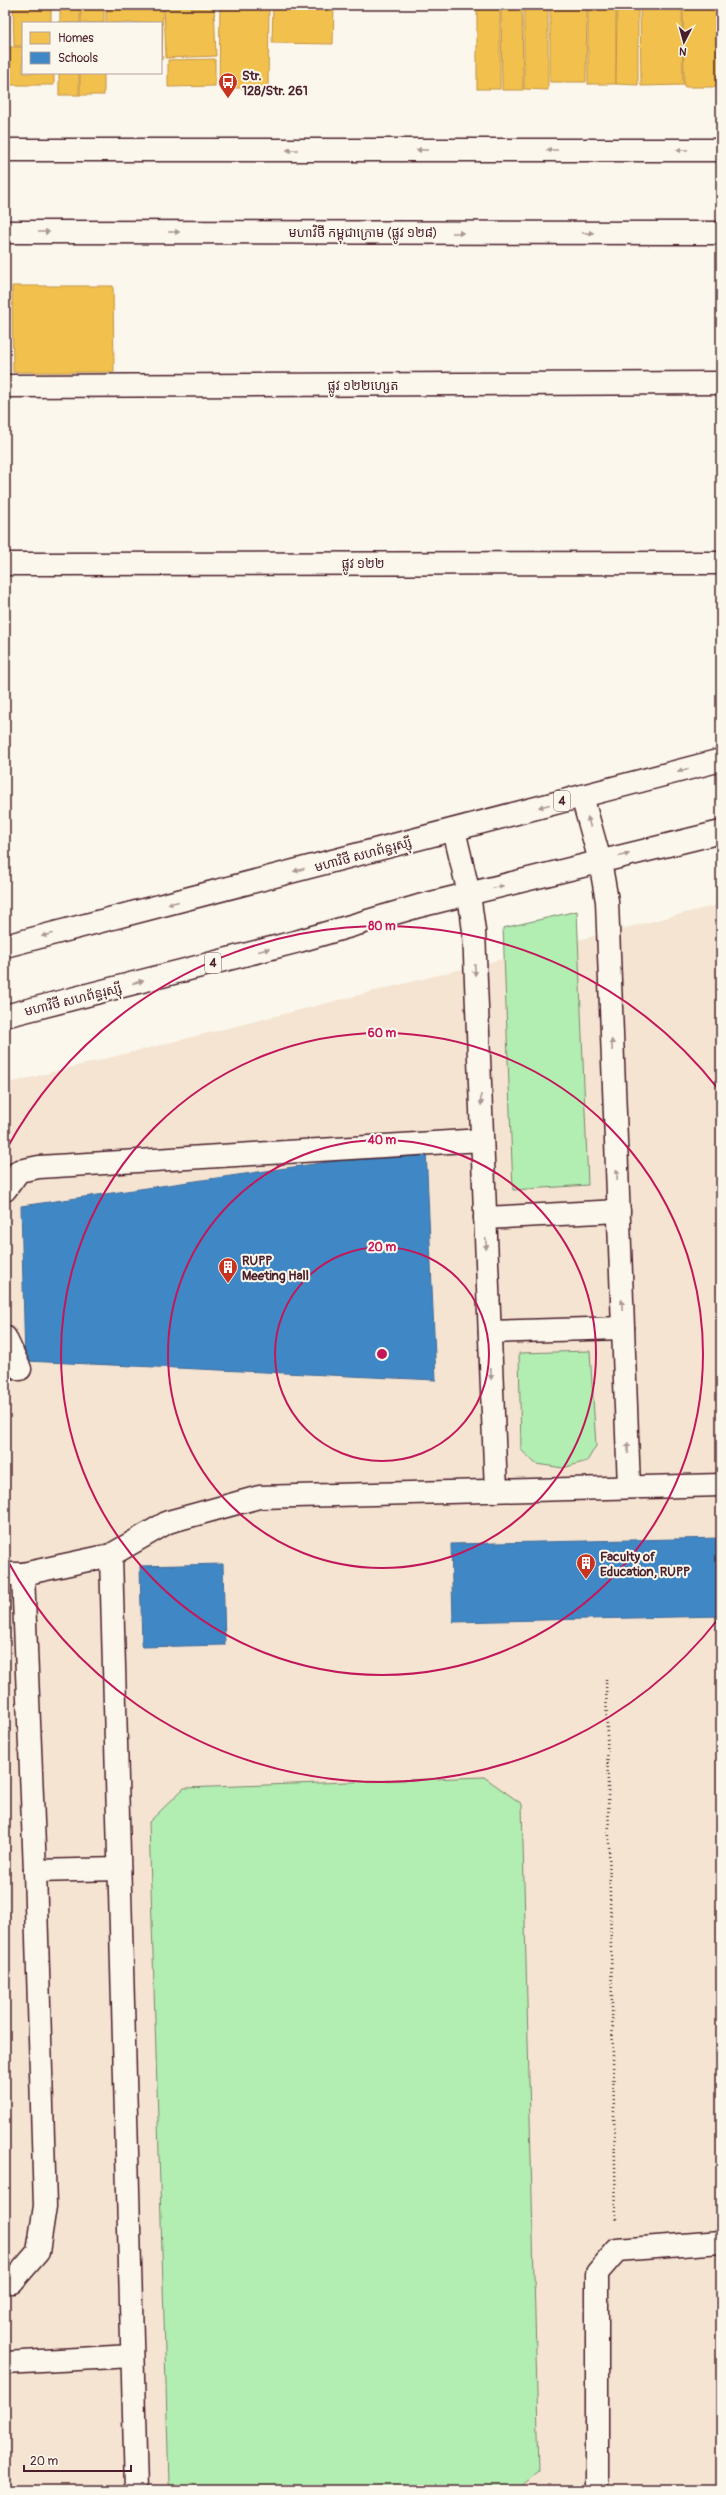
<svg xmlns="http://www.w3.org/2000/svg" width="726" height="2495" font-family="Pangolin,'Noto Sans Khmer',sans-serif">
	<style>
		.built { fill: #f4e4d1 }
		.green { fill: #b2edb2; stroke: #7e866e }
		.homes { fill: #f2c14e; stroke: #c09044 }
		.schools { fill: #3f88c5; stroke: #426897 }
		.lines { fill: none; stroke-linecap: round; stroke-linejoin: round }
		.minor-casing { stroke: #4a1f2b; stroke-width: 25 }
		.major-casing { stroke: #4a1f2b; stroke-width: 25 }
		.highway-casing { stroke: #4a1f2b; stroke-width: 25 }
		.path { stroke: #4a1f2b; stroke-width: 2.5; stroke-dasharray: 1 3; stroke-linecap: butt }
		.minor { stroke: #fbf7ec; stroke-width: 22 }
		.major { stroke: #fbf7ec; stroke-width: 22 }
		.highway { stroke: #fbf7ec; stroke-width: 22 }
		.oneway { fill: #ab9695 }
		.ring { fill: none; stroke: #c2185b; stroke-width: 2 }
		.labels { text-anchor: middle; stroke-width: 4; stroke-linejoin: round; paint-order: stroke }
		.shield { fill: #fbf7ec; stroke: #7f6065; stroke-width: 1 }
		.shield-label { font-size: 12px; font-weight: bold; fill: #4a1f2b }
		.poi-label { font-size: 13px; font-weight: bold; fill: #4a1f2b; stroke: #fbf7ec; text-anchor: start }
		.street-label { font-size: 13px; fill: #4a1f2b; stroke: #fbf7ec }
		.centre { fill: #c2185b; stroke: #fbf7ec; stroke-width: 2 }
		.ring-label { font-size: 12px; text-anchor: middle; font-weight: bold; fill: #c2185b; stroke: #fbf7ec; stroke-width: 4; stroke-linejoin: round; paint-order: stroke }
	</style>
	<rect width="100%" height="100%" fill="#fbf7ec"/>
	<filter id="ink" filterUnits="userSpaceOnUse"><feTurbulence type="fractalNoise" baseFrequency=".025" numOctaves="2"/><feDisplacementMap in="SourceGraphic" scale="8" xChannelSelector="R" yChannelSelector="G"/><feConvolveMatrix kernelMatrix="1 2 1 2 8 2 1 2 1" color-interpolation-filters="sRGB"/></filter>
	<g filter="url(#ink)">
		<polygon class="built" points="721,904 721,2490 5,2490 5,1084"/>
		<g class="green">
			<polygon points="577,911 588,1185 513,1190 503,928"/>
			<polygon points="590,1351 596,1446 587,1461 563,1468 536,1464 521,1450 519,1353"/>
			<polygon points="484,1777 522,1804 539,2471 517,2490 178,2490 169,2484 149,1822 184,1788"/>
		</g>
		<g class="homes">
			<polygon points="13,5 51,5 51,23 23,23 23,46 14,46"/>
			<rect x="60" y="5" width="20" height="18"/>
			<rect x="81" y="5" width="23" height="18"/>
			<polygon points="106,5 163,5 162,60 161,23 106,23"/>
			<polygon points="164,5 214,5 216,56 166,58"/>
			<polygon points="273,5 334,5 333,44 272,43"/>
			<rect x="477" y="5" width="23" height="84"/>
			<polygon points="501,5 522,5 523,90 502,90"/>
			<polygon points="524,5 548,5 548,90 524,89"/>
			<polygon points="550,5 587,5 586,82 550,82"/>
			<rect x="588" y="5" width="28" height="79"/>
			<polygon points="617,5 638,5 638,85 616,84"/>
			<polygon points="640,5 682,5 683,85 641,86"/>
			<polygon points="683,5 721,5 721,87 684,87"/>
			<polygon points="220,6 269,7 268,88 219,88"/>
			<polygon points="10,47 23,47 23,73 54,73 54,85 10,85"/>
			<polygon points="5,51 9,51 8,84 5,84"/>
			<polygon points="215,59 215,86 168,87 168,60"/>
			<rect x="59" y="73" width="20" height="22"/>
			<rect x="80" y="73" width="24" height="22"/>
			<polygon points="12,286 113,286 114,372 13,372"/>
		</g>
		<g class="schools">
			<polygon points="426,1148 436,1380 25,1361 21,1206"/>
			<polygon points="721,1538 721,1616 453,1622 451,1544"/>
			<polygon points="223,1564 225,1645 142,1647 140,1566"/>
		</g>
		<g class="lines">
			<g class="minor-casing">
				<g id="minor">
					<polyline points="5,386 721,383"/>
					<polyline points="5,564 721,563"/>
					<polyline points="582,796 600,861 607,901 629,1487"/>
					<polyline points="454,830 469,894 474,931 496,1491"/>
					<polyline points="5,1190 19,1171 39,1167 482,1140"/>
					<polyline points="485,1218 619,1211"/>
					<polyline points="490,1332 623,1328"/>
					<polyline points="5,1337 20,1369"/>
					<polyline points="111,1555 136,2490"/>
					<polyline points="5,1574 23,1574 111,1555 168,1522 259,1497 721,1485"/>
					<polyline points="35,1871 119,1869"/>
					<polyline points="12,2282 38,2252 45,2206 35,1871 23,1574"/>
					<polyline points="5,2363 132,2356"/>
					<polyline points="597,2490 597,2273 617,2250 721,2242"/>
				</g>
			</g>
			<g class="major-casing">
				<g id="major">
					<polyline points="5,150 721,150"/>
					<polyline points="5,232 721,233"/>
				</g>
			</g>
			<g class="highway-casing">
				<g id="highway">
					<polyline points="5,946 721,760"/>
					<polyline points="5,1016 299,941 419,906 721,832"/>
				</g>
			</g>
			<polyline class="path" points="606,1679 616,2220"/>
			<use href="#minor" class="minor"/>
			<use href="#major" class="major"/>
			<use href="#highway" class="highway"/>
		</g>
		<defs><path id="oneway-solid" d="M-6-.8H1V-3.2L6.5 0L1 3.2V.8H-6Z"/></defs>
		<g class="oneway">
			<use href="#oneway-solid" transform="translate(292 150) rotate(-180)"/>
			<use href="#oneway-solid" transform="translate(422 150) rotate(-180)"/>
			<use href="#oneway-solid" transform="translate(552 150) rotate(-180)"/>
			<use href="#oneway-solid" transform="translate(682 150) rotate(-180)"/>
			<use href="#oneway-solid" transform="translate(44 232)"/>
			<use href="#oneway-solid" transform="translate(174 232)"/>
			<use href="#oneway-solid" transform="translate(458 233)"/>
			<use href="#oneway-solid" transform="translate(588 233)"/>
			<use href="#oneway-solid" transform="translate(683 770) rotate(166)"/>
			<use href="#oneway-solid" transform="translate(544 806) rotate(165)"/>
			<use href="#oneway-solid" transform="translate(589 822) rotate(-105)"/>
			<use href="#oneway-solid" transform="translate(624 855) rotate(-14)"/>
			<use href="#oneway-solid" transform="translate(299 870) rotate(165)"/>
			<use href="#oneway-solid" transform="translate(498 887) rotate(-14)"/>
			<use href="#oneway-solid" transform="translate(173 903) rotate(166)"/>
			<use href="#oneway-solid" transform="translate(47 935) rotate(166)"/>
			<use href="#oneway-solid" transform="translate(264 950) rotate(-14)"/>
			<use href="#oneway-solid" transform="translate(475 970) rotate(88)"/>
			<use href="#oneway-solid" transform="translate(138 982) rotate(-14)"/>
			<use href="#oneway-solid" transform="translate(612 1045) rotate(-92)"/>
			<use href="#oneway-solid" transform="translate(481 1100) rotate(88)"/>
			<use href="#oneway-solid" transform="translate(617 1175) rotate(-92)"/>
			<use href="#oneway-solid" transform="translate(486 1244) rotate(88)"/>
			<use href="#oneway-solid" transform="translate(622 1305) rotate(-92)"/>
			<use href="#oneway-solid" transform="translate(491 1374) rotate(88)"/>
			<use href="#oneway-solid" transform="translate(628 1448) rotate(-92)"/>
		</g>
	</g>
	<g class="ring">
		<circle cx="382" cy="1354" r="107"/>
		<circle cx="382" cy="1354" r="214"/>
		<circle cx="382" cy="1354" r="321"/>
		<path d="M719 1618A428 428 0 0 1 6 1558M6 1150A428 428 0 0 1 719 1090"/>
	</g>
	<defs>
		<g id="bus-pin" transform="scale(1)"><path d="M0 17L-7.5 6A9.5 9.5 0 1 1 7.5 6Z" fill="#c8321e" stroke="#fbf7ec"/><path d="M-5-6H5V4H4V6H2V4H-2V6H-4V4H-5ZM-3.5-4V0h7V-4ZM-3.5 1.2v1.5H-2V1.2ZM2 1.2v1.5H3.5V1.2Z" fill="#fff"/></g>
		<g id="building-pin" transform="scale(1)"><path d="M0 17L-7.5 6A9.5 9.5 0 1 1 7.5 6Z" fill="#c8321e" stroke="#fbf7ec"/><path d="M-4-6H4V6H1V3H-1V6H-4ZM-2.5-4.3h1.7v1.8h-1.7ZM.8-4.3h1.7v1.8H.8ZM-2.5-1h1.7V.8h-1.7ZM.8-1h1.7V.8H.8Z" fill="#fff"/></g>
	</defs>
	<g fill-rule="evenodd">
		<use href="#bus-pin" x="228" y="82"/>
		<use href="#building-pin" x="228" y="1267"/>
		<use href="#building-pin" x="586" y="1563"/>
	</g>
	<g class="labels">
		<g class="shield">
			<rect x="554" y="791" width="16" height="20" rx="3"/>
			<rect x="205" y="953" width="16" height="20" rx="3"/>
		</g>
		<g class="shield-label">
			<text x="562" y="805">4</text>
			<text x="213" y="967">4</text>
		</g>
		<g class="poi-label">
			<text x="242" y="80">Str.<tspan x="242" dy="15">128/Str. 261</tspan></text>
			<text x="242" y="1265">RUPP<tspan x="242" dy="15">Meeting Hall</tspan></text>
			<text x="600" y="1561">Faculty of<tspan x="600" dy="15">Education, RUPP</tspan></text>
		</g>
		<g class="street-label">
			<text x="363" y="237">មហាវិថី កម្ពុជាក្រោម (ផ្លូវ ១២៨)</text>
			<text x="363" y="390">ផ្លូវ ១២២ហ្សេត</text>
			<text x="363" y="568">ផ្លូវ ១២២</text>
			<text transform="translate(363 854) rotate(-15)" y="5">មហាវិថី សហព័ន្ធរុស្ស៊ី</text>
			<text transform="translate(73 999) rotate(-14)" y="5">មហាវិថី សហព័ន្ធរុស្ស៊ី</text>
		</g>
	</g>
	<circle cx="382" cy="1354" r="6" class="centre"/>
	<g class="ring-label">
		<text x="382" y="930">80 m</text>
		<text x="382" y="1037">60 m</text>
		<text x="382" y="1144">40 m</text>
		<text x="382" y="1251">20 m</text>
	</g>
	<rect width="726" height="2495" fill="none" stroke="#fbf7ec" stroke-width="20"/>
	<rect x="10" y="10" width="706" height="2475" fill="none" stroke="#4a1f2b" stroke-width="1.5" filter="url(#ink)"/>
	<rect x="22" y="22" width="140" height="52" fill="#fbf7ec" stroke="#b4a19f"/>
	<rect x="30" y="32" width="20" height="12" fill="#f2c14e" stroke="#b4a19f"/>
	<text x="58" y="42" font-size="12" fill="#4a1f2b">Homes</text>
	<rect x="30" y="52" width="20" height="12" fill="#3f88c5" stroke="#b4a19f"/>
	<text x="58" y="62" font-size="12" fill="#4a1f2b">Schools</text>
	<g transform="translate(684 42) rotate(186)" stroke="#fbf7ec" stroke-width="3" paint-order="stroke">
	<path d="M0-3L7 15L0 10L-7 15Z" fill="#4a1f2b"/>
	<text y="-6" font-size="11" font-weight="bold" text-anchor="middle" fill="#4a1f2b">N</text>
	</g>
	<path d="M24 2465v6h107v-6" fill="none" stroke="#4a1f2b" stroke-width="2"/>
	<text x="30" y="2465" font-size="12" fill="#4a1f2b" stroke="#fbf7ec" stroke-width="3" paint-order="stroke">20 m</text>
</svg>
